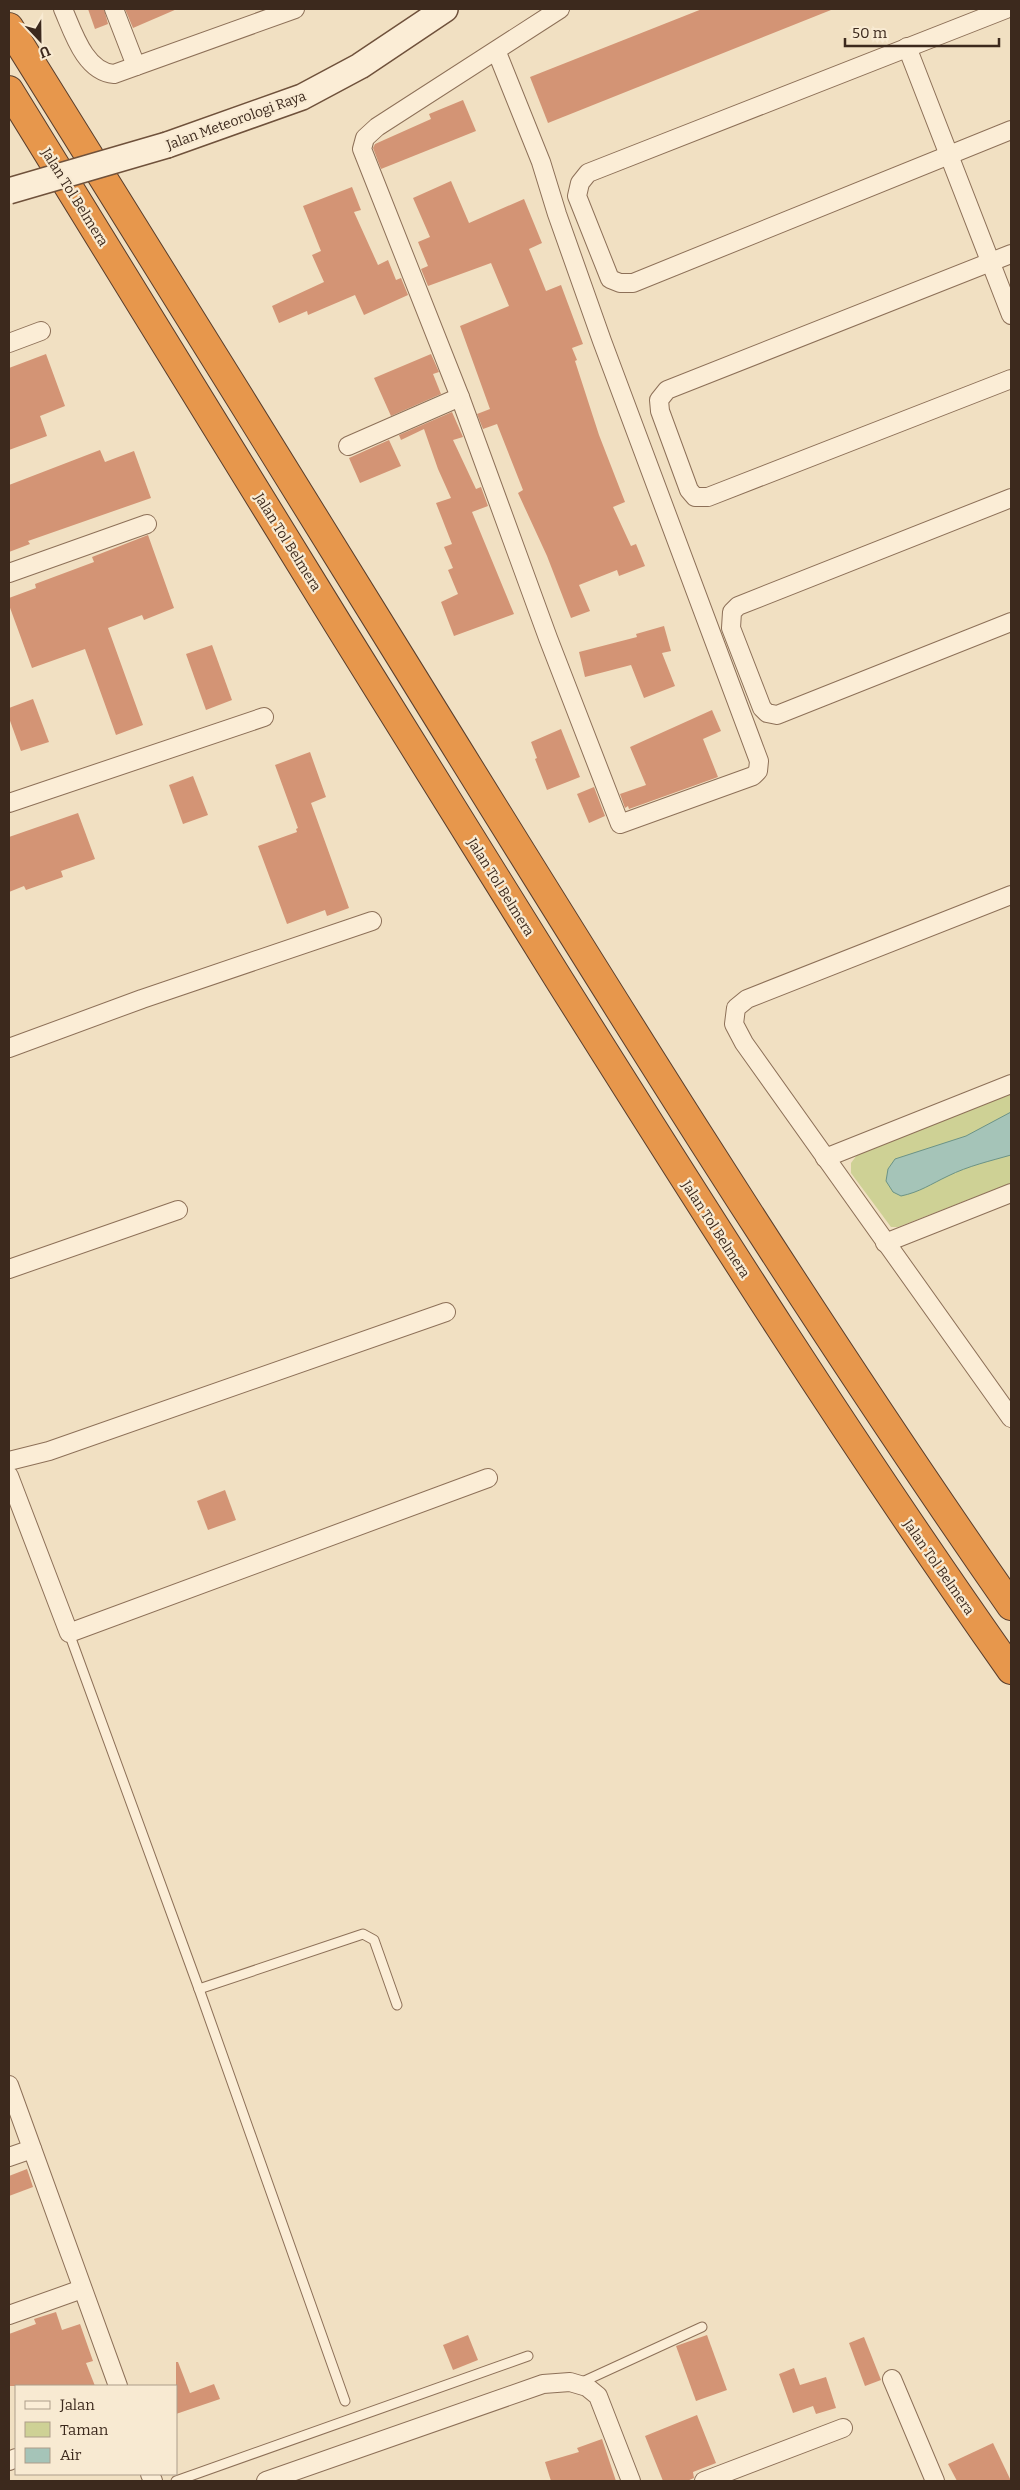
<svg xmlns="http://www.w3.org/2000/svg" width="1020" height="2490" font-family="Bitter,serif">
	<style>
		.green { fill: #ced195 }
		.water { fill: #a5c4b8; stroke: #6b9386 }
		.building { fill: #d39475 }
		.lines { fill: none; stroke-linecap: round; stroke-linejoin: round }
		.lane-casing { stroke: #8d7058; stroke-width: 11 }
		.street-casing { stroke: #8d7058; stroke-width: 20 }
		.secondary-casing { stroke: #6f513b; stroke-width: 28 }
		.highway-casing { stroke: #5a3e2c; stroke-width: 30 }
		.lane { stroke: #fbedd6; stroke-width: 9 }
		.street { stroke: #fbedd6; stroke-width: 18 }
		.secondary { stroke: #fbedd6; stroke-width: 25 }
		.highway { stroke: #e7974c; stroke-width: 28 }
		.secondary-bridge-casing { stroke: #6f513b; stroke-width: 28; stroke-linecap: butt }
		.secondary-bridge { stroke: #fbedd6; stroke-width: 25 }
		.labels { text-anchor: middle; stroke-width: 4.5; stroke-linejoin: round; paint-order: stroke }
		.street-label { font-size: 14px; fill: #3c291d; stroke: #f8ead2 }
	</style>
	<rect width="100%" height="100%" fill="#f1e0c2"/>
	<polygon class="green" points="1011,1094 1011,1183 898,1227 891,1227 851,1173 851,1163 857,1155"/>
	<path class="water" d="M1011,1112V1155C990,1161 968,1166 948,1176C931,1184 920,1192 901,1196L893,1192L886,1181L888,1169L895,1159L966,1136Z"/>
	<g class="building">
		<polygon points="88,9 104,9 108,24 95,29"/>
		<polygon points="125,9 177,9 133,28"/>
		<polygon points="702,9 831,10 548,123 530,77"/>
		<polygon points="463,100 476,131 381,169 373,148 375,144 431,119 429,114"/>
		<polygon points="451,181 469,223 524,199 542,243 529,249 546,291 561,285 583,344 572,348 577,360 575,361 599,435 625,502 613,507 631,546 636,544 645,566 619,576 617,570 579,585 590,611 571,618 547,556 518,493 523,490 497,424 483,429 477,414 490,409 460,326 509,306 491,263 428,286 421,269 428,266 418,242 430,237 413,198"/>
		<polygon points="352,187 361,210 354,212 378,265 388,260 396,280 401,278 408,295 364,315 355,295 308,315 307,311 279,323 272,306 324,282 312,255 321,251 303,206"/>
		<polygon points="46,354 65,406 40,416 47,436 9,450 9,368"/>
		<polygon points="431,354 439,372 433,374 441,394 391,416 374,378"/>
		<polygon points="452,412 463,437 453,440 476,489 481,487 488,506 472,512 514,614 454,636 441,602 458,594 448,570 453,568 444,547 452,544 436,503 451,498 438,469 424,429 401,440 399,435"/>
		<polygon points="389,440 401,466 360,483 349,458"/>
		<polygon points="100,450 105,462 134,451 151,498 28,541 30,544 9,552 9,485"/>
		<polygon points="148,535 174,608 144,620 142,615 108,628 143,725 116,735 85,649 32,668 9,605 9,598 36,588 35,584 94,562 92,557"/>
		<polygon points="664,626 671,651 662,653 675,686 644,698 631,665 585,677 579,652 637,637 636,634"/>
		<polygon points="212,645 232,700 206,710 186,654"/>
		<polygon points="33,699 49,742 21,751 9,718 9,708"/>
		<polygon points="712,710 721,731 703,739 718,777 629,809 628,806 625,808 620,794 646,785 630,747"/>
		<polygon points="561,729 580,777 547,790 535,759 537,758 531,742"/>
		<polygon points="310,752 326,797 311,803 349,908 327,916 325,910 287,924 258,846 297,832 296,829 298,828 275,765"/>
		<polygon points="193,776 208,815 183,824 169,785"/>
		<polygon points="594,787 605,816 589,823 577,794"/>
		<polygon points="78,813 95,859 61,871 63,877 26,890 24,886 9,892 9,837"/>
		<polygon points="225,1490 236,1520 208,1530 197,1501"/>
		<polygon points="27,2169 33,2187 9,2196 9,2176"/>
		<polygon points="56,2312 62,2330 80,2324 93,2361 86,2363 95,2386 9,2386 9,2334 36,2324 34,2319"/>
		<polygon points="468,2335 478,2360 453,2370 443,2345"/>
		<polygon points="707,2335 727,2390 696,2401 676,2346"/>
		<polygon points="864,2337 881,2380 865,2386 849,2343"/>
		<polygon points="176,2362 178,2362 190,2393 214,2384 220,2399 176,2414"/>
		<polygon points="794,2368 800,2385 826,2377 836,2408 816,2414 813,2406 793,2413 779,2374"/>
		<polygon points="697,2415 716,2463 693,2472 694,2478 687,2481 663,2481 645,2436"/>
		<polygon points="602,2439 616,2481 551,2481 545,2462 579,2452 577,2448"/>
		<polygon points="993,2443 1011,2481 957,2481 948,2464"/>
	</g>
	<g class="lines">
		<g class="lane-casing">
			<g id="lane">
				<polyline points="69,1633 199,1989 345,2401"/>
				<polyline points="199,1989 363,1934 374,1940 397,2005"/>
				<polyline points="580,2383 702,2327"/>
				<polyline points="176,2481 528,2356"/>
			</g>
		</g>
		<g class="street-casing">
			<g id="street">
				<path d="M63,9C73,32 85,72 114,74L295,9"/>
				<polyline points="114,9 136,66"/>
				<polyline points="1006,9 588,173 580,183 577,196 610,279 620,283 633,283 1011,130"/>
				<polyline points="907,47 1011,315"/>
				<polyline points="496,50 541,162 557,214 602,341 759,761 758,771 753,776 620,824 548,638 460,397 362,149 365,138 377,127 560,9"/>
				<polyline points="1011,254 667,390 659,400 660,411 689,490 695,497 708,497 1011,379"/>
				<polyline points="9,343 41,331"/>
				<polyline points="348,446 460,397"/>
				<polyline points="1011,498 738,606 732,612 731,628 762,708 767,713 777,715 1011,622"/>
				<polyline points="9,573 147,524"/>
				<polyline points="9,803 264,717"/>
				<polyline points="1011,895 747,999 736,1008 734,1024 744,1043 1011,1418"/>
				<polyline points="9,1048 142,999 372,921"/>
				<polyline points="825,1158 1011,1084"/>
				<polyline points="885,1243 1011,1193"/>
				<polyline points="9,1269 178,1210"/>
				<polyline points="9,1461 49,1451 446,1312"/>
				<polyline points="9,1476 69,1633 488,1478"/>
				<polyline points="9,2085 118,2386"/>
				<polyline points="9,2157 32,2149"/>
				<polyline points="9,2315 82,2289"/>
				<polyline points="892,2379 935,2481"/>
				<polyline points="9,2461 16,2458"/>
				<polyline points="150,2474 153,2481"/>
				<polyline points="266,2481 543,2384 570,2382 587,2387 598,2396 631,2481"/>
				<polyline points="704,2481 843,2428"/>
			</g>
		</g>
		<g class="secondary-casing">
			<polyline id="secondary" points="167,145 302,97 360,66 445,9"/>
		</g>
		<g class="highway-casing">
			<g id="highway">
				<path d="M9,27C142,239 274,453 406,666C602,983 798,1300 1011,1606"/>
				<path d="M9,90C192,387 373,683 558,978C705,1212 852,1445 1011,1670"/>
			</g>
		</g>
		<use href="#lane" class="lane"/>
		<use href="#street" class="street"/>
		<use href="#secondary" class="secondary"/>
		<use href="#highway" class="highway"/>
		<g class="secondary-bridge-casing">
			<polyline id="secondary-bridge" points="9,191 167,145"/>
		</g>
		<use href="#secondary-bridge" class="secondary-bridge"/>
	</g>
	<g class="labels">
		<g class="street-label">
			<text transform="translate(236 120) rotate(-20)" y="5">Jalan Meteorologi Raya</text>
			<text transform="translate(75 197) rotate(58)" y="5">Jalan Tol Belmera</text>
			<text transform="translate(288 542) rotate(58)" y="5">Jalan Tol Belmera</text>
			<text transform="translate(501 887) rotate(58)" y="5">Jalan Tol Belmera</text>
			<text transform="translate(716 1229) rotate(57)" y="5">Jalan Tol Belmera</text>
			<text transform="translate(939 1567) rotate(55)" y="5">Jalan Tol Belmera</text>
		</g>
	</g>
	<rect width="1020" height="2490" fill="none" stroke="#3c291d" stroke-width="20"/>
	<rect x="15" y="2385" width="162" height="90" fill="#f8ead2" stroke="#ad9d8a"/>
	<rect x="25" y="2401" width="25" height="8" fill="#fbedd6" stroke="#ad9d8a"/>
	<text x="60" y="2410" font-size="15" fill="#3c291d">Jalan</text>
	<rect x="25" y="2422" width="25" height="15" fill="#ced195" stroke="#ad9d8a"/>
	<text x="60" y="2435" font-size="15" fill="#3c291d">Taman</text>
	<rect x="25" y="2448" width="25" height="15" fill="#a5c4b8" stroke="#ad9d8a"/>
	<text x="60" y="2460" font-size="15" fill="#3c291d">Air</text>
	<g transform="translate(40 40) rotate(158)" stroke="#f8ead2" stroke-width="4" paint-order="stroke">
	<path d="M0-4L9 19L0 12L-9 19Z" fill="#3c291d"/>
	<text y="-8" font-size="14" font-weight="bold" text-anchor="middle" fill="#3c291d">U</text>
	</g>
	<path d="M845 38v8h154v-8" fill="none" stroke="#3c291d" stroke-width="2.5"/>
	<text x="852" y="38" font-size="15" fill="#3c291d" stroke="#f8ead2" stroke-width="4" paint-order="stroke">50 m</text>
</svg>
